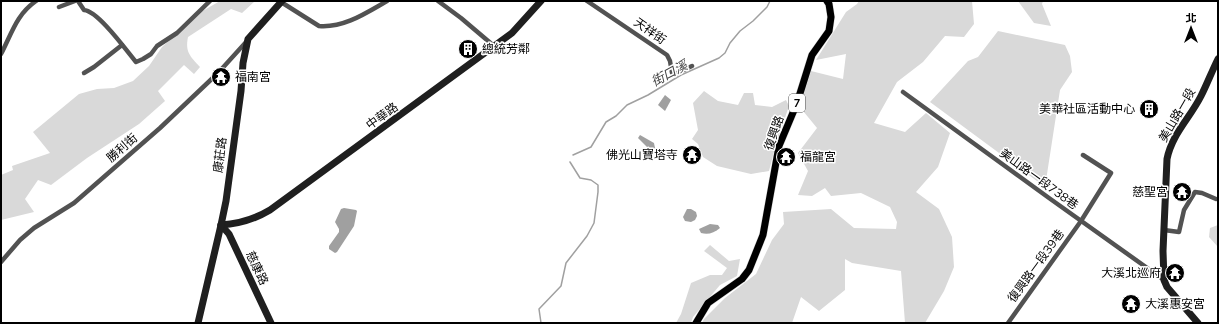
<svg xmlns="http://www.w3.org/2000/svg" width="1219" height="324" font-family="Mulish,'Noto Sans TC',sans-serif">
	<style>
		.green { fill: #d9d9d9 }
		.water { fill: #a0a0a0 }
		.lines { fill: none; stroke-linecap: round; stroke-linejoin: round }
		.stream { stroke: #a0a0a0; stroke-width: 1.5 }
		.primary-casing { stroke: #dbdbdb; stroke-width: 8 }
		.street { stroke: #525252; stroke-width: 4.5 }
		.secondary { stroke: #1f1f1f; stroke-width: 7 }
		.primary { stroke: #000; stroke-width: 7 }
		.labels { text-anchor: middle; stroke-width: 3; stroke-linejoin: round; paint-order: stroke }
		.shield { fill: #fff; stroke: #4c4c4c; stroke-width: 1 }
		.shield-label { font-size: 11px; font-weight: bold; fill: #000 }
		.street-label { font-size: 12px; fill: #000; stroke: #fff }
		.poi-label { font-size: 12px; fill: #000; stroke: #fff; text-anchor: start }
		.water-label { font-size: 13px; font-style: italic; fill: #414141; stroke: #fff }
	</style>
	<rect width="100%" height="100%" fill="#fff"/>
	<g class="green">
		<path d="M220,1H255L242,13L231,9L188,37C185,52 190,56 200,67L194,74L184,65L158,91L165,101L139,124L87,158L51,185L38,180L25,199L34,212L1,220V175L13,170L12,166L50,153L33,132L79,94L97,89L114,88L133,81L149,66L162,47L199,13Z"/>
		<polygon points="859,1 972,1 974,24 964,37 945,36 923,62 897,82 874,123 905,132 926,113 950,133 938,167 916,192 939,209 952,237 954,267 944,291 925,323 905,323 901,271 852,263 845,259 845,290 819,311 801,297 792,323 702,323 704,319 725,298 756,274 772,240 784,224 783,212 831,209 854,228 896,229 897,222 890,207 861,193 831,196 825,188 812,196 798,195 808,171 798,153 817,128 799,106 811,71 843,79 846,54 816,60 846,12 857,4"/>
		<polygon points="1018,1 1043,1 1042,4 1051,26 1034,23"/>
		<polygon points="998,31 1065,45 1070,56 1072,72 1060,90 1045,187 930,102 968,61 978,57"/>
		<polygon points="704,91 718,101 738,105 744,93 753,93 755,105 772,107 786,100 789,106 776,144 769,171 751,174 717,166 703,157 698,144 692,139 698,130 693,103"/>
		<polygon points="1218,225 1218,247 1209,237 1210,228"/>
		<polygon points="710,245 729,261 740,259 737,276 720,285 693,317 691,323 676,323 681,314 691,283 710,275 722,275 727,268 704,251"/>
	</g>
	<g class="water">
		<polygon points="665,95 671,100 665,111 658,105"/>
		<polygon points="640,135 654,143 655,148 651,151 638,138"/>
		<polygon points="344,208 356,210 357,211 354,226 337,252 335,253 329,249 329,246 339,232 339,229 335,222 341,209"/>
		<polygon points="687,209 691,209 696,212 697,216 695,220 691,222 685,221 683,217"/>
		<path d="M710,224L718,225L720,228C714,233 708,235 701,233L699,229Z"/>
	</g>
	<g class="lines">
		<g class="stream">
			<polyline points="573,155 591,147 606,122 616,116 627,105 648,95 681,75 719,58 725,53 730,43 740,31 753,21 767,7 770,1"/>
			<polyline points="541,323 539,309 561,286 566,263 587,236 594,223 598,192 598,185 591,180 580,178 570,162"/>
		</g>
		<g class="primary-casing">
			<polyline id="primary" points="696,323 708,303 742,279 749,270 763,235 779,146 797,103 812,55 829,31 831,17 829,4 827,1"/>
		</g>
		<g class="street">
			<path d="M78,1L84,10C98,11 126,50 136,62L143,59L151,54L157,46L177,33L210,1"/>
			<polyline points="438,1 461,18 494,46"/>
			<polyline points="587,1 667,55 670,61 672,73 675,74 692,66"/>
			<path d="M281,2L319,26C344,28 366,13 387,1"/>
			<polyline points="59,7 75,1"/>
			<path d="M1,54C12,33 16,15 36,1"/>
			<polyline points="84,73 94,67 122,45"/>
			<polyline points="903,92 1049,198 1164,280"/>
			<polyline points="1164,230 1179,232 1184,210 1195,192 1202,193 1216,199"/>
			<polyline points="1,262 20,240 34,228 74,203 160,128 218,73 247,41"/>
			<polyline points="1008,323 1081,221 1111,173 1083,155"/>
		</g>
		<g class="secondary">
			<path d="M221,225C239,224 255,219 270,210L512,33L541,1"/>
			<polyline points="221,225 229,234 271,323"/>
			<polyline points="198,323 221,225 226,201 241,91 243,63 248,39 282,1"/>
			<path d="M1198,323L1167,287L1164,280L1163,251L1167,159C1172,134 1190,118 1201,96C1207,84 1212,71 1218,59"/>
		</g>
		<use href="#primary" class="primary"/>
	</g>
	<defs>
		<g id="building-disc" transform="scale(1)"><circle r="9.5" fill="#000" stroke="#fff"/><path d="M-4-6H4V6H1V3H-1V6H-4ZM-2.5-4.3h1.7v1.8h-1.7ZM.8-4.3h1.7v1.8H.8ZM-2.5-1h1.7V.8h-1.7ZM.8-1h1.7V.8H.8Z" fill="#fff"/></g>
		<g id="temple-disc" transform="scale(1)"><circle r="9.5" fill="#000" stroke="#fff"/><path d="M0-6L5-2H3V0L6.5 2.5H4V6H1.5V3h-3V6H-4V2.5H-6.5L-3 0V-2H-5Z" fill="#fff"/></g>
	</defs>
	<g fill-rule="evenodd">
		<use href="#building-disc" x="468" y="49"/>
		<use href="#temple-disc" x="221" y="77"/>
		<use href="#building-disc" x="1149" y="109"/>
		<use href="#temple-disc" x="692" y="155"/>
		<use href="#temple-disc" x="786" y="157"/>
		<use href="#temple-disc" x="1182" y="192"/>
		<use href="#temple-disc" x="1175" y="273"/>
		<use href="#temple-disc" x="1131" y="304"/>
	</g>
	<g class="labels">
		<rect class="shield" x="789" y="94" width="16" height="18" rx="3"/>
		<g class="shield-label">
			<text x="797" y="107">7</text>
		</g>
		<g class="street-label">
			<text transform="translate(650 31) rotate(35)" y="4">天祥街</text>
			<text transform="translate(1177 115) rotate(-60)" y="4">美山路一段</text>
			<text transform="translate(382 116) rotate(-36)" y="4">中華路</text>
			<text transform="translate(774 133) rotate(-71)" y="4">復興路</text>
			<text transform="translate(122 148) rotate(-41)" y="4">勝利街</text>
			<text transform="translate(220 155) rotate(-83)" y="4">康莊路</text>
			<text transform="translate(1039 179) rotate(36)" y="4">美山路一段738巷</text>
			<text transform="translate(1036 266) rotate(-54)" y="4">復興路一段39巷</text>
			<text transform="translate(257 268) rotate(65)" y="4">慈康路</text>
		</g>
		<g class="poi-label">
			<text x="482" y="53">總統芳鄰</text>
			<text x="235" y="81">福南宮</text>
			<text x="1135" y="113" text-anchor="end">美華社區活動中心</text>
			<text x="678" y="159" text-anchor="end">佛光山寶塔寺</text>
			<text x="800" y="161">福龍宮</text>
			<text x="1168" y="196" text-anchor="end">慈聖宮</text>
			<text x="1161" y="277" text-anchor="end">大溪北巡府</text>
			<text x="1145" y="308">大溪惠安宮</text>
		</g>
		<g class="water-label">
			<text transform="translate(669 73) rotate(-28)" y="5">街口溪</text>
		</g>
	</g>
	<rect width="1219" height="324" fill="none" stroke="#000000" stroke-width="4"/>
	<g transform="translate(1191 28)" stroke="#ffffff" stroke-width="3" paint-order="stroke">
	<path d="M0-3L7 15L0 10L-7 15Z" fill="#000000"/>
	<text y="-6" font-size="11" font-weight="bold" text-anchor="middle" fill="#000000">北</text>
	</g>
</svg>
